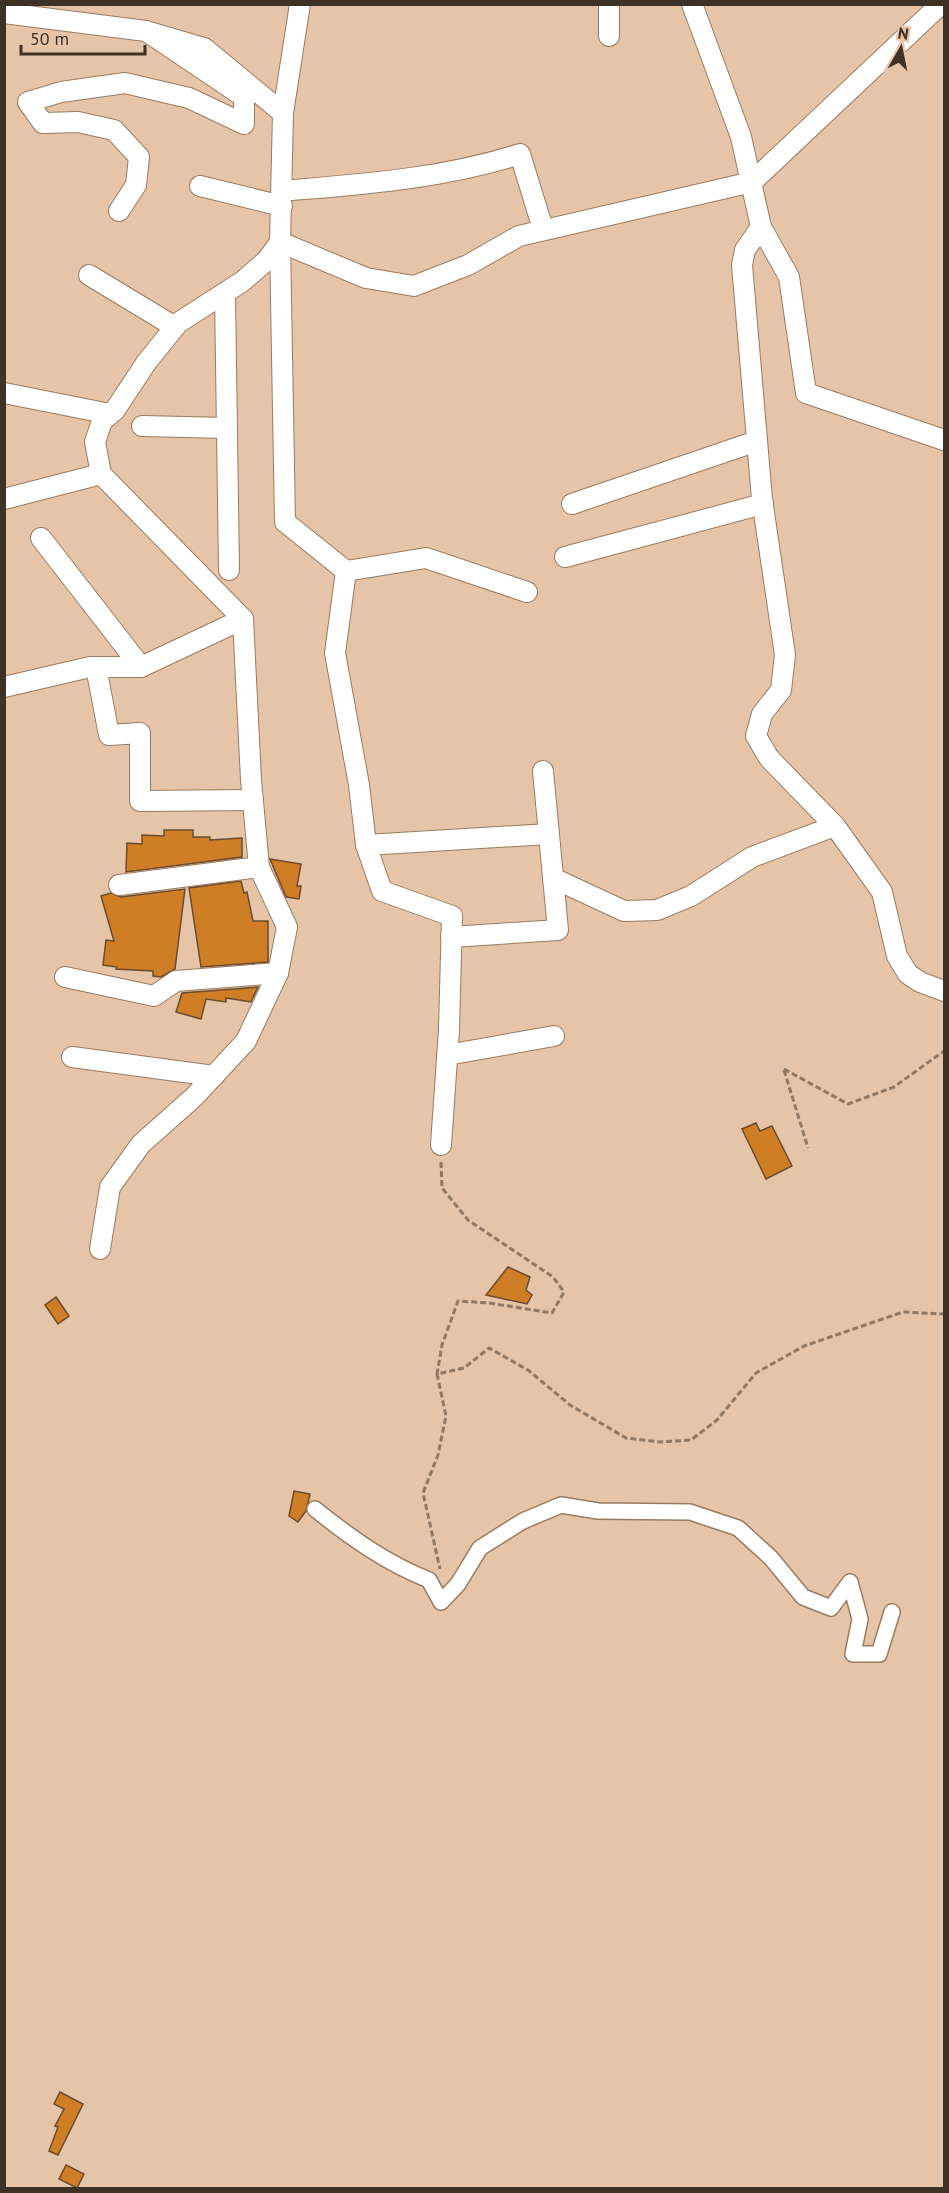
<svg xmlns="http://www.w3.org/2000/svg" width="949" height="2193" font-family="'PT Sans',sans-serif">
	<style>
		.building { fill: #cf7e25; stroke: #684b31; stroke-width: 1.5 }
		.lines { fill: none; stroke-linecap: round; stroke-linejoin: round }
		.pedestrian-casing { stroke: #9a7b5f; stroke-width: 18 }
		.minor-casing { stroke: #9a7b5f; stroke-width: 22 }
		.path { stroke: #8f7864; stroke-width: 3; stroke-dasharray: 6 3; stroke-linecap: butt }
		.pedestrian { stroke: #fff; stroke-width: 15 }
		.minor { stroke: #fff; stroke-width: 20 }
	</style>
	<rect width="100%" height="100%" fill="#e6c4a7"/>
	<g class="building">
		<polygon points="164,830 193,830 193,837 210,837 210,840 242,838 242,857 126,872 127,843 142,844 142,835 164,836"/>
		<polygon points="270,859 301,864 297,886 301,886 299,899 286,897"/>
		<polygon points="241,881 244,893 247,892 253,921 268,921 268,962 201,967 189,888"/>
		<polygon points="185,889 175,969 161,977 153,976 153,971 116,969 117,967 103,965 106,940 114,941 101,896 111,893 121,897"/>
		<polygon points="258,987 251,1002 226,998 226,1002 206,999 201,1019 176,1012 182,993"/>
		<polygon points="756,1123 760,1131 772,1126 792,1166 766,1179 742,1129"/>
		<polygon points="508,1267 530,1277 526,1290 532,1295 527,1304 486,1295"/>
		<polygon points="56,1297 69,1316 58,1324 45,1305"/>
		<polygon points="294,1491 310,1494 306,1511 298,1522 289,1516"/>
		<polygon points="60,2092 83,2104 58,2155 49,2151 58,2127 55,2126 64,2109 54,2104"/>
		<polygon points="66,2165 84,2174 77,2188 59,2179"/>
	</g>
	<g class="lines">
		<g class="pedestrian-casing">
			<path id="pedestrian" d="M315,1509C351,1538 386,1563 429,1580L441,1602L458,1584L480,1548L523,1521L561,1505L598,1511L690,1512L738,1528L771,1558L803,1597L831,1608L850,1582L860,1619L853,1654H879L892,1612"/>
		</g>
		<g class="minor-casing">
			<g id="minor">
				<polyline points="609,4 609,36"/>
				<polyline points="692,4 741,137 761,227 745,250 742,265 762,499 785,655 781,690 762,714 756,736 769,758 835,826 882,892 897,956 908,974 920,982 944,991"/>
				<polyline points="4,13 146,31 204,48 283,113"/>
				<polyline points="200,186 282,206"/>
				<path d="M282,191C362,184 442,179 520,154L543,229"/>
				<polyline points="119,211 136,185 139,157 114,130 78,122 43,123 28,102 61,92 125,83 189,98 244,124 244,97 146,31"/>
				<polyline points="761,227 789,277 806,393 944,440"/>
				<polyline points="89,275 175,327"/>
				<polyline points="225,293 229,570"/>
				<polyline points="4,393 110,414"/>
				<polyline points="142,426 227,428"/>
				<polyline points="4,499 101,474"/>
				<polyline points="572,504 757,441"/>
				<polyline points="41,538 141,667 243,619"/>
				<polyline points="565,557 763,504"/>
				<polyline points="346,571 426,558 527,592"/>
				<polyline points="96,667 109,735 140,733 140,801 253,800"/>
				<polyline points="4,687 90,667 141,667"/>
				<polyline points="366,845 549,834"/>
				<polyline points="553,878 624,911 657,910 691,896 752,857 835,826"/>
				<polyline points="119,885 259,867"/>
				<polyline points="451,937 558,930 543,771"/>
				<polyline points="65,977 154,996 176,981 278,973"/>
				<polyline points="447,1055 554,1036"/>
				<polyline points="72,1057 214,1076"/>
				<polyline points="441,1145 449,1030 452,916 382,891 366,845 359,785 335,653 346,571 285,522 280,242 366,278 414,286 468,265 519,236 752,182 941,4"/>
				<polyline points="100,1249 110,1187 141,1144 194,1097 246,1041 278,973 287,927 259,867 251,780 243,619 101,474 95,442 102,421 115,410 146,363 178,323 243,281 267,260 280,242 283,113 300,4"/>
			</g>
		</g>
		<g class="path">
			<polyline points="784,1069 848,1104 894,1087 944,1051"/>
			<polyline points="784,1070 808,1148"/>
			<polyline points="441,1162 442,1188 468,1220 553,1277 564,1292 552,1313 489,1303 458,1301 442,1345 437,1374 464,1368 489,1348 528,1370 570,1405 626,1438 660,1442 691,1440 717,1420 756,1373 804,1346 903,1312 944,1314"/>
			<polyline points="437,1374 446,1416 438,1455 423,1493 440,1569"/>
		</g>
		<use href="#pedestrian" class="pedestrian"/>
		<use href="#minor" class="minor"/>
	</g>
	<rect width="949" height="2193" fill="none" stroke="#3e3125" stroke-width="12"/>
	<g transform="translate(901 48) rotate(9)" stroke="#e6c4a7" stroke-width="4.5" paint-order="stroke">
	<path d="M0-4.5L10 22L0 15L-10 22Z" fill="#3e3125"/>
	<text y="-9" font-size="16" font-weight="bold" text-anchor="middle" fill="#3e3125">N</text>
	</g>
	<path d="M21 45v9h124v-9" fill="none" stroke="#3e3125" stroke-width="3"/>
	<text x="30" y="45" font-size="18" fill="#3e3125" stroke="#e6c4a7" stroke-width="4.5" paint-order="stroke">50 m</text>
</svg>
